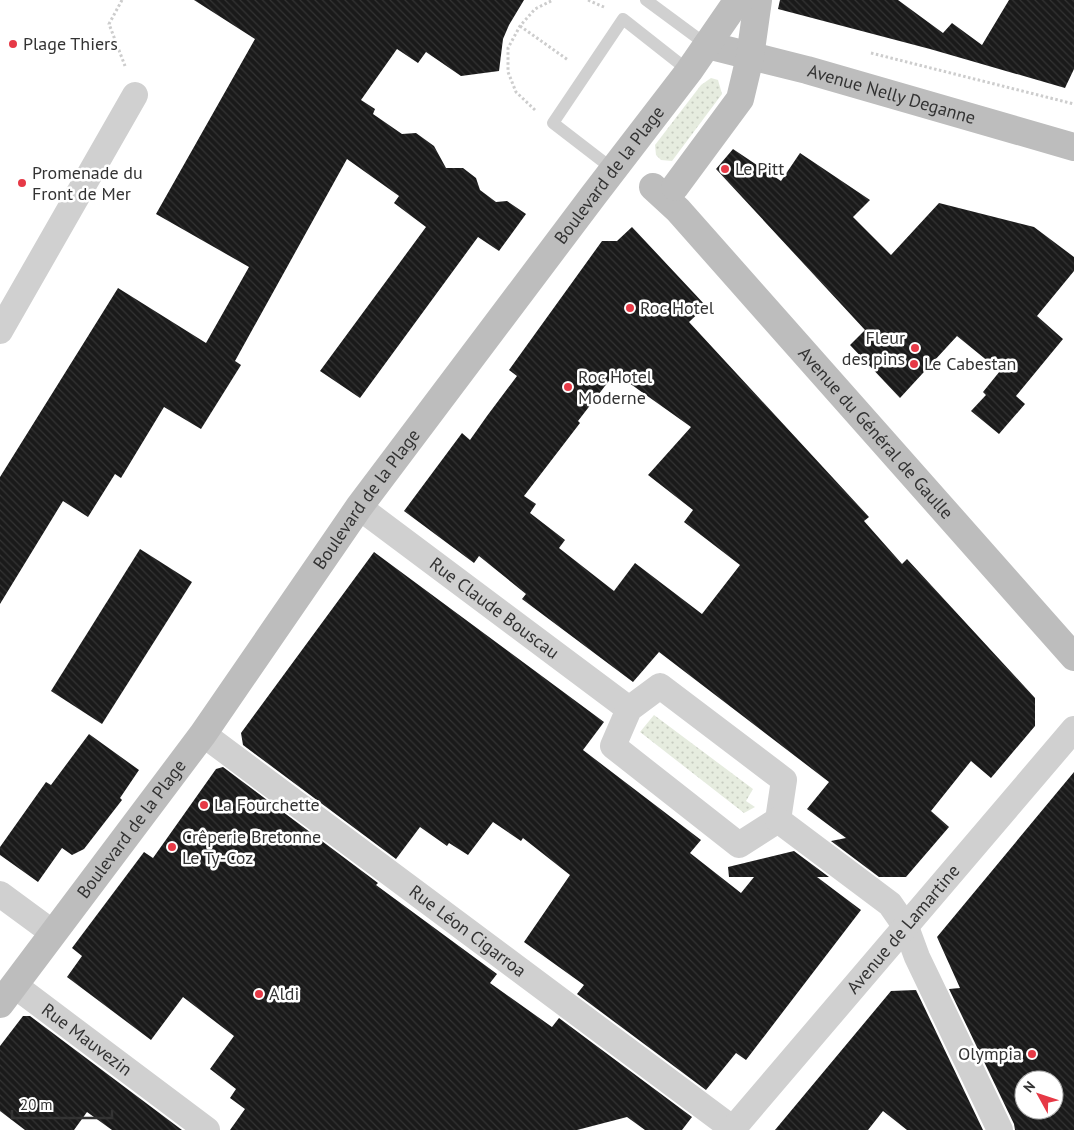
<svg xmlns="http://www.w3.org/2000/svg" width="1074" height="1130" font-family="'PT Sans',sans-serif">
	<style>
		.grass { fill: url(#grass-dots) }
		.building { fill: url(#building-back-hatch); fill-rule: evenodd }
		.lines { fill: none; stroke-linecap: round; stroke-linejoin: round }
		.path { stroke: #cdcdcd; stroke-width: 3; stroke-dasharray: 2.5 2.5; stroke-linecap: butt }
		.lane { stroke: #d0d0d0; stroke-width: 12 }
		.street { stroke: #d0d0d0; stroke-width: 26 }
		.secondary { stroke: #bdbdbd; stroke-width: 28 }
		.poi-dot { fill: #e63946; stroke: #fff; stroke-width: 2 }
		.labels { text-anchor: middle; stroke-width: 5; stroke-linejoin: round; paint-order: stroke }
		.poi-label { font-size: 18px; fill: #333; stroke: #fff; text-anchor: start }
		.street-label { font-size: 18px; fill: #333; stroke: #fff }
	</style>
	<defs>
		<pattern id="grass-dots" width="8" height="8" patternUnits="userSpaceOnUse" patternTransform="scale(1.25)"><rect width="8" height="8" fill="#e6ecdf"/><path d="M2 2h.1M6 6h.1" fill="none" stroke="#c6cbc0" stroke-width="1.8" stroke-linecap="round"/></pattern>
		<pattern id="building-back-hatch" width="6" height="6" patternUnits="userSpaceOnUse" patternTransform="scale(1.25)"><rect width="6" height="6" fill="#1a1a1a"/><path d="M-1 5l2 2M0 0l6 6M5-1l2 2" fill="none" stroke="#333"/></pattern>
	</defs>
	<rect width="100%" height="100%" fill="#fff"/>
	<g class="grass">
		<polygon points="711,78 718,80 722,94 672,161 661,160 656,155 655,145 701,85"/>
		<polygon points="654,715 753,789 746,801 755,807 744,813 640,732"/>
	</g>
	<g class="building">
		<polygon points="194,0 524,0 509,25 503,39 499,71 461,76 426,52 418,63 397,49 361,100 375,109 373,114 402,134 416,133 434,146 446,168 463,168 476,178 480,190 496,202 507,201 526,214 499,251 478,237 360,398 320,371 426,227 394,203 399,196 347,159 235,361 241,365 201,429 164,407 121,478 115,474 88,517 63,501 0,604 0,477 118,288 206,343 249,267 156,214 255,39"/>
		<polygon points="780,0 898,0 943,33 952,23 982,45 1009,0 1074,0 1074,69 1065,88 930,49 778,9"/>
		<polygon points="733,149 781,181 800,153 870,200 853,217 891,255 939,203 1034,227 1074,257 1074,271 1037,316 1063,339 1016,396 1025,404 999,434 971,411 986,395 983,392 1000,371 957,336 900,398 850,345 865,330 716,169"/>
		<path d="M632,227L706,306L689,322L869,517L864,521L902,564L907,559L1035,698V726L991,778L971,761L931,811L949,827L906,877H879L831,841L846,838L807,809L829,782L659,652L633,682L522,599L526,594L479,556L474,563L404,511L462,433L470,440L487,416L517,376L509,370L602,241H617ZM615,373L691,427L648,475L693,510L684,522L740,565L702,614L635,563L614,591L559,548L565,540L530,513L536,504L524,496L580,423L578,421Z"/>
		<polygon points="140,549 192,582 102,724 51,691"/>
		<polygon points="374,552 604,722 583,750 701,840 690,853 741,893 754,877 729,877 728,867 794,851 829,877 817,877 861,910 746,1060 736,1053 706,1090 577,994 584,985 524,942 570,875 523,838 521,841 493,822 468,855 449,843 447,846 420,827 396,859 243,745 241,733"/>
		<polygon points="89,734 139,770 120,798 122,800 84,849 72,855 62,848 38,882 0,855 0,847 46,782 51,785"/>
		<polygon points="223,767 378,883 376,885 497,974 490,983 552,1027 559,1018 692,1117 682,1130 645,1130 627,1117 577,1130 230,1130 245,1109 230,1098 236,1089 210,1069 234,1036 183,997 151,1040 67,977 82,956 72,948 144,852 153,858 216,769"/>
		<path d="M1074,772V1130H1015L1014,1124L949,989L960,988L937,937ZM1024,1080H1054V1110H1024Z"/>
		<polygon points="916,990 983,1130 907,1130 883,1111 868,1130 775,1130 891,991"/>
		<polygon points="23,1016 30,1016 182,1130 112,1130 87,1112 74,1130 25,1130 0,1111 0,1046"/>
	</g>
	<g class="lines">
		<g class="path">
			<polyline points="122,0 109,24 125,66"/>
			<polyline points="588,0 604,7"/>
			<polyline points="520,26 568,60"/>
			<polyline points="871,53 1074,104"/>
			<polyline points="535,110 516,92 508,72 508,48 520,26 535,9 553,0"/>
		</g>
		<g class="lane">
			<polyline points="646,0 707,45"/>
			<polyline points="614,170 553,123 623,19 689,71"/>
		</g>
		<g class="street">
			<polyline points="0,331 135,95"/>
			<path id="s1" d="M359,507L629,709"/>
			<polygon points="660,686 784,780 778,820 739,845 613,746 629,709"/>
			<path id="s2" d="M203,734L733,1129"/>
			<polyline points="778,820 890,904 906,927 917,957 1000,1130"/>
			<polyline points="0,894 53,933"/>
			<path id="s3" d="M14,985L207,1130"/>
			<path id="s4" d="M732,1130L1074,729"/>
		</g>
		<g class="secondary">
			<path id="s5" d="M707,45L807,70L1074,147"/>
			<path id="s6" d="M653,187L678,210L1074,657"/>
			<polyline points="675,187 740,99 750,57 758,0"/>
			<path id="s7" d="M0,1004L203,734L359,507L593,196L689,71L733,7L740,0"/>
		</g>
	</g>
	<g class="poi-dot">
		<circle cx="13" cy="44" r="5"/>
		<circle cx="725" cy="169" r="5"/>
		<circle cx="22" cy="183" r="5"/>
		<circle cx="630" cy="308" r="5"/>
		<circle cx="915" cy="348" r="5"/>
		<circle cx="914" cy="364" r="5"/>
		<circle cx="568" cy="387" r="5"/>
		<circle cx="204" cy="805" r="5"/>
		<circle cx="172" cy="847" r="5"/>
		<circle cx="259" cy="994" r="5"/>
		<circle cx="1032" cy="1054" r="5"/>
	</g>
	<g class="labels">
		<g class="poi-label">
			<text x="23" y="50">Plage Thiers</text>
			<text x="735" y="175">Le Pitt</text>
			<text x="32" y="179">Promenade du<tspan x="32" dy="21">Front de Mer</tspan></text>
			<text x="640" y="314">Roc Hotel</text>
			<text x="905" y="344" text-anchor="end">Fleur<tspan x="905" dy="21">des pins</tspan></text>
			<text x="924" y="370">Le Cabestan</text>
			<text x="578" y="383">Roc Hotel<tspan x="578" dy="21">Moderne</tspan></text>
			<text x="214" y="811">La Fourchette</text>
			<text x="182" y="843">Crêperie Bretonne<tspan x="182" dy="21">Le Ty-Coz</tspan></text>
			<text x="269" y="1000">Aldi</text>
			<text x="1022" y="1060" text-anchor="end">Olympia</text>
		</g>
		<g class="street-label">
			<text dy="6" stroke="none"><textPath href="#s5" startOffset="191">Avenue Nelly Deganne</textPath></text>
			<text dy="6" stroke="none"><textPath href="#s7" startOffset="1029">Boulevard de la Plage</textPath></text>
			<text dy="6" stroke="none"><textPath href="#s6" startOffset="332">Avenue du Général de Gaulle</textPath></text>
			<text dy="6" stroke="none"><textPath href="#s7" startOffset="624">Boulevard de la Plage</textPath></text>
			<text dy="6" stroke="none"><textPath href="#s1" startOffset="169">Rue Claude Bouscau</textPath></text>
			<text dy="6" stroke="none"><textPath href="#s7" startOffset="219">Boulevard de la Plage</textPath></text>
			<text dy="6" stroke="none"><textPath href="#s4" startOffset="264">Avenue de Lamartine</textPath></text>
			<text dy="6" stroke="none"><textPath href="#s2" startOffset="330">Rue Léon Cigarroa</textPath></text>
			<text dy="6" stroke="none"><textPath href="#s3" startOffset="91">Rue Mauvezin</textPath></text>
		</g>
	</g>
	<g transform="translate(1039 1095) rotate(310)"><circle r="24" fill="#ffffff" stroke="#adadad"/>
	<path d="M0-4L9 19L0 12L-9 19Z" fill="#e63946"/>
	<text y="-8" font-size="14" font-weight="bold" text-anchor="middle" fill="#333333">N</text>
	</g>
	<path d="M12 1110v8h100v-8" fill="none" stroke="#333333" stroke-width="2.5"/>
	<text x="20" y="1110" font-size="15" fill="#333333" stroke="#ffffff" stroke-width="4" paint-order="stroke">20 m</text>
</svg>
